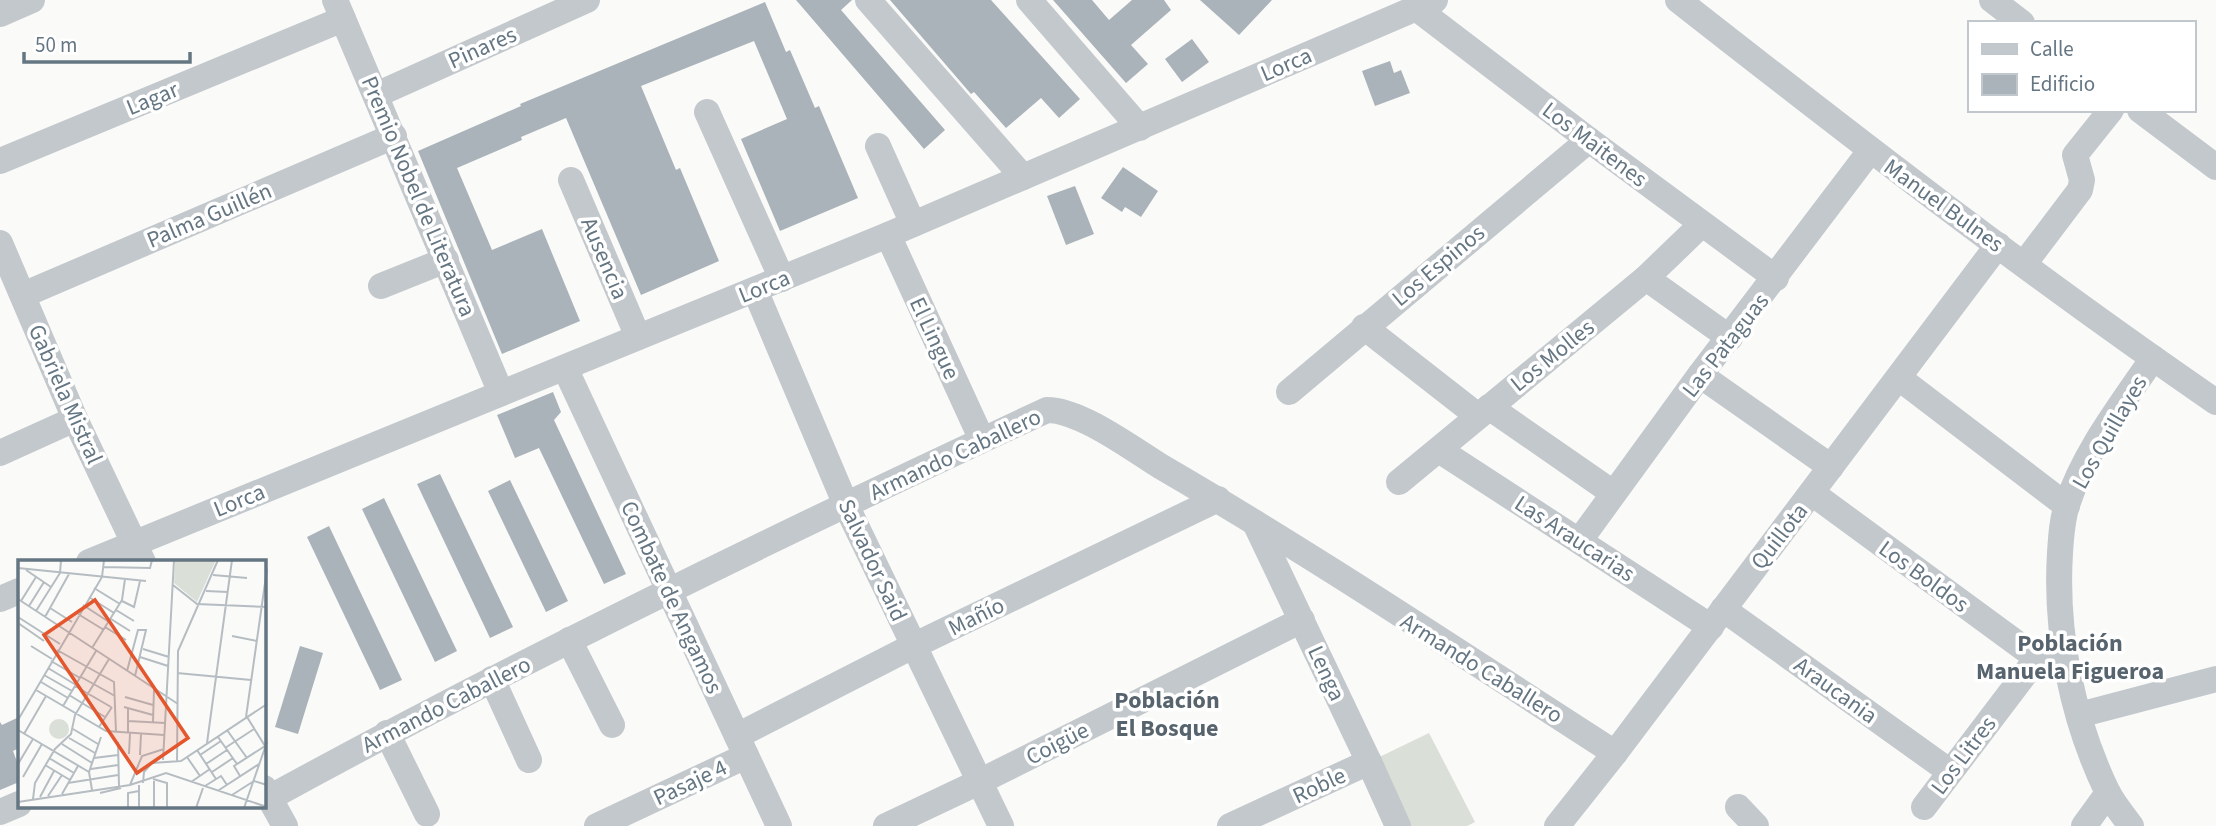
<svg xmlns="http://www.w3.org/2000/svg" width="2216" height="826" font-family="'Source Sans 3',sans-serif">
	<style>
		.green { fill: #dadfd7 }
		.building { fill: #aab3b9 }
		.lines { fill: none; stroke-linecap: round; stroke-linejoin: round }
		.minor { stroke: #c3c8cc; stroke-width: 26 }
		.labels { text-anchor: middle; stroke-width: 7; stroke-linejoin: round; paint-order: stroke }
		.street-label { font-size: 23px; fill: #657683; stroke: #fff }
		.neighbourhood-label { font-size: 24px; font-weight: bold; fill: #57646e; stroke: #fff }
		.inset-road { fill: none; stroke: #b5bdc2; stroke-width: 2 }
		.view { fill: #e4572e; fill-opacity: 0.15; stroke: #e4572e; stroke-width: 3.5 }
		.inset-edge { fill: none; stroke: #657683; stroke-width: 3.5 }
	</style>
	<rect width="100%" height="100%" fill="#fafaf8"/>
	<polygon class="green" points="1429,733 1475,822 1467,826 1404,826 1369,762"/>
	<g class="building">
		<polygon points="796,0 852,0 841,10 945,130 924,149"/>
		<polygon points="890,0 991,0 1080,99 1059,118 1041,98 1006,128 974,92 971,94"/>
		<polygon points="1053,0 1092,0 1109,20 1132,0 1164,0 1171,10 1131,45 1148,64 1126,83"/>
		<polygon points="1200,0 1272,0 1239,35"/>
		<polygon points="765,2 786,52 790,50 815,108 819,106 858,198 780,231 741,139 787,119 754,41 641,86 676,170 680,168 719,261 641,295 566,118 521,137 522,140 457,168 492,250 542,229 580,321 502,354 418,151 521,106 520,104"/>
		<polygon points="1192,39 1209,62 1182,82 1165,59"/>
		<polygon points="1390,61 1394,73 1401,70 1410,93 1375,106 1362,71"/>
		<polygon points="1123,167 1158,191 1141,217 1125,207 1122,212 1101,198"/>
		<polygon points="1075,186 1094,234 1066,245 1047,196"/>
		<polygon points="553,392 561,412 554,420 626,574 604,584 539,448 515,458 497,415"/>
		<polygon points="440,474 513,627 490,638 417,484"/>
		<polygon points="510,480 568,601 546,612 488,491"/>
		<polygon points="384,498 457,651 435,662 362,509"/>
		<polygon points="329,526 402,680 380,690 307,537"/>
		<polygon points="300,646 323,653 298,734 275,727"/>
		<polygon points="19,717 19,748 13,751 19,767 19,782 0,790 0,722 2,725"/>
	</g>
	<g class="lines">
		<g class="minor">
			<polyline points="335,0 501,393"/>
			<polyline points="868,0 1023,177"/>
			<polyline points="1029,0 1140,128"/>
			<path d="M1678,0C1854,138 2031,275 2216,402"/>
			<polyline points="1992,0 2022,23"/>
			<polyline points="1416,8 1589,140 1776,278"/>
			<polyline points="0,14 32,0"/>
			<polyline points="376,95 587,0"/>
			<polyline points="2140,110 2216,167"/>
			<polyline points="707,112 782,279"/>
			<polyline points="878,146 913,224"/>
			<polyline points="0,161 343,19"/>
			<polyline points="571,180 638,337"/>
			<polyline points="888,235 982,440"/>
			<polyline points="0,243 75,419 143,562"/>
			<polyline points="2024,264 2080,190 2082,180 2075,155 2111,110"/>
			<polyline points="1646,278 1730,338"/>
			<polyline points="381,286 446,260"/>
			<polyline points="755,290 846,505 1001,826"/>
			<polyline points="23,295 394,136"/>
			<polyline points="1364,327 1478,416"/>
			<polyline points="565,368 779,826"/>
			<polyline points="1700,375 1831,467"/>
			<polyline points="1899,378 2067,506"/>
			<polyline points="1289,392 1589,140"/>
			<polyline points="1489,407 1613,493"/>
			<polyline points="1439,450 1711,627"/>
			<polyline points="0,453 75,419"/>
			<polyline points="1399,482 1646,278 1702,224"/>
			<polyline points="1812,493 2037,658"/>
			<polyline points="1255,523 1369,762 1398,826"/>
			<polyline points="1580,540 1700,375 1870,151"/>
			<polyline points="89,562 888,235 1435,0"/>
			<polyline points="0,599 19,591"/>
			<polyline points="1723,609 1949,771"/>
			<polyline points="569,640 612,725"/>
			<polyline points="492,679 529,760"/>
			<polyline points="2079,715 2216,679"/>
			<polyline points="387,733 427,814"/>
			<polyline points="737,736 913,646 1218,499"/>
			<polyline points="264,788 285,826"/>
			<path d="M269,798C523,659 784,532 1047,410C1080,410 1131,448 1160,466C1315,556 1464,656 1615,753"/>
			<polyline points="1738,807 1756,826"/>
			<polyline points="1924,807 2037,658 2054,651"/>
			<polyline points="0,812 19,804"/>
			<polyline points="597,826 746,756"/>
			<polyline points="886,826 979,782 1302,620"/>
			<polyline points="1230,826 1369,762"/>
			<polyline points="1557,826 1615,753 1998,245"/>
			<polyline points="2084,826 2108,793"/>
			<path d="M2131,826C2123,815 2113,803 2107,791C2072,718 2055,633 2060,553C2061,537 2062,520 2067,505C2084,452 2122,404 2153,358"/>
		</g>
	</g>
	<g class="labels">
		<g class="street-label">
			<text transform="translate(482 47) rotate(-24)" y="8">Pinares</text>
			<text transform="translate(1286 64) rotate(-23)" y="8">Lorca</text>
			<text transform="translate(152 98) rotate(-22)" y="8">Lagar</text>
			<text transform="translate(1595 144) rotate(37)" y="8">Los Maitenes</text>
			<text transform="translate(419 196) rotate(67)" y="8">Premio Nobel de Literatura</text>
			<text transform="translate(1944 205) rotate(36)" y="8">Manuel Bulnes</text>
			<text transform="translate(209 215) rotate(-23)" y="8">Palma Guillén</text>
			<text transform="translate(605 258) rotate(67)" y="8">Ausencia</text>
			<text transform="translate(1438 265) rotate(-40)" y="8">Los Espinos</text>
			<text transform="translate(764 286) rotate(-22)" y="8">Lorca</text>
			<text transform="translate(935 338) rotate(65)" y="8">El Lingue</text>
			<text transform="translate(1725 345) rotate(-52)" y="8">Las Pataguas</text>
			<text transform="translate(1552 355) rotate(-39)" y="8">Los Molles</text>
			<text transform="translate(66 394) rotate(66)" y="8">Gabriela Mistral</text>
			<text transform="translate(2109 432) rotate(-60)" y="8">Los Quillayes</text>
			<text transform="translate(955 454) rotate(-25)" y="8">Armando Caballero</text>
			<text transform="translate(239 500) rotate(-22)" y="8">Lorca</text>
			<text transform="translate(1779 536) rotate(-52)" y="8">Quillota</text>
			<text transform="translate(1575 538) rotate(33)" y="8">Las Araucarias</text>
			<text transform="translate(873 560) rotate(65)" y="8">Salvador Said</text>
			<text transform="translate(1924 576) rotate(36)" y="8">Los Boldos</text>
			<text transform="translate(672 597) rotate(65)" y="8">Combate de Angamos</text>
			<text transform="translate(976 616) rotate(-26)" y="8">Mañío</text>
			<text transform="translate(1482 668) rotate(32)" y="8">Armando Caballero</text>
			<text transform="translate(1327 673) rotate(65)" y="8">Lenga</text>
			<text transform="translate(1836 690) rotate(36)" y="8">Araucania</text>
			<text transform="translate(446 704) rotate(-27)" y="8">Armando Caballero</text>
			<text transform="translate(1057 743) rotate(-27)" y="8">Coigüe</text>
			<text transform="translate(1963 755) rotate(-53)" y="8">Los Litres</text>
			<text transform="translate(690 782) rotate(-25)" y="8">Pasaje 4</text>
			<text transform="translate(1319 785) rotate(-25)" y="8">Roble</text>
		</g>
		<g class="neighbourhood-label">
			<text x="2070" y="651">Población<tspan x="2070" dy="28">Manuela Figueroa</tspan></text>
			<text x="1167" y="708">Población<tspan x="1167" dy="28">El Bosque</tspan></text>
		</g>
	</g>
	<g transform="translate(18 560)">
		<rect width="248" height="248" fill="#fafaf8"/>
		<path d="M157,0H198L179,42L156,23ZM31 169a10 10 0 1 1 20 0a10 10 0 1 1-20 0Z" fill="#dadfd7"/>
		<path class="inset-road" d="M85,7L132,8L134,0M0,8L128,21M8,10L33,27M195,15L229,18M155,25L179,44L249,47M76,28L102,44M188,31L210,32M71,37L96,53M0,39L160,144M3,41L18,17M104,41L116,47L122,21M65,45L91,62M11,46L26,22M32,48L54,62M98,50L116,61M18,51L42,13L43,0M60,54L86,70M0,57L42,84M27,57L51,14M93,59L112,71M0,63L26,81M87,67L108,80M214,76L239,81M13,86L34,99M74,88L104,40L107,19M125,89L151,97M39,90L96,122L98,172M122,97L150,106M33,101L62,118M30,108L58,125M109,111L120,70H128L117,116M159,113L233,120M26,115L54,131M63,117L97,136M23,122L50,138M57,126L93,147M18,130L88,171L146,175M51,135L87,157M107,137L135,145M45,146L78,91M106,147L135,155M110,149V173M228,157L249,9M0,160L84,17L86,0M110,161L147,163M135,162L136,129M81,167L94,147M55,169L80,184M0,170L71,212M209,170L229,198M6,174L28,136M200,177L219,204M51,178L77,193M100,182L101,226M189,183L214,0M44,184L74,203M207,188L236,169M179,190L198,219M111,194L112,173M122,195L123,174M182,195L203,181M169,197L182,216M31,198L56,213M76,198L100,195M145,200L156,0M159,202L160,91L200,0M0,204L15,179M188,204L209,190M27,205L52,220M73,209L100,205M194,212L215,198M222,216L216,206L247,186L229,157M5,217L24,184M135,219L149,223V248M173,222L192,209M50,223L100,215M125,223L126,212L134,203L163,201L249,144M112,225L124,196L146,189M121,225V248M187,226L203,216L209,225M74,230L71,212L83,177M201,230L241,204M82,233L103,228M44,234L60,206M214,235L236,221L249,225M30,236L44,215M22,237L36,211M15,239L17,223L37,189L53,174L57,155L91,99M0,242L112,225L148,213L249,247M110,248V233L121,231M136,248V221M178,248L185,228M226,248L249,182"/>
		<path class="view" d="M77,40L170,178L119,213L26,75Z"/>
		<rect width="248" height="248" class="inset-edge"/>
	</g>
	<rect x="1968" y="21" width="228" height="91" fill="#ffffff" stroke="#c1c8cd" stroke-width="2"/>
	<rect x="1982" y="44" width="35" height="10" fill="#c3c8cc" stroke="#c1c8cd" stroke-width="2"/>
	<text x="2030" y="56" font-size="21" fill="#657683">Calle</text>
	<rect x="1982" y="74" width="35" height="21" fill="#aab3b9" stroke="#c1c8cd" stroke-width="2"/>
	<text x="2030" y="91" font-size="21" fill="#657683">Edificio</text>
	<path d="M24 52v10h166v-10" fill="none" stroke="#657683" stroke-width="3.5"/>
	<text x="35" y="52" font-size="21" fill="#657683" stroke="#ffffff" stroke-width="5" paint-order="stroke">50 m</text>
</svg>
